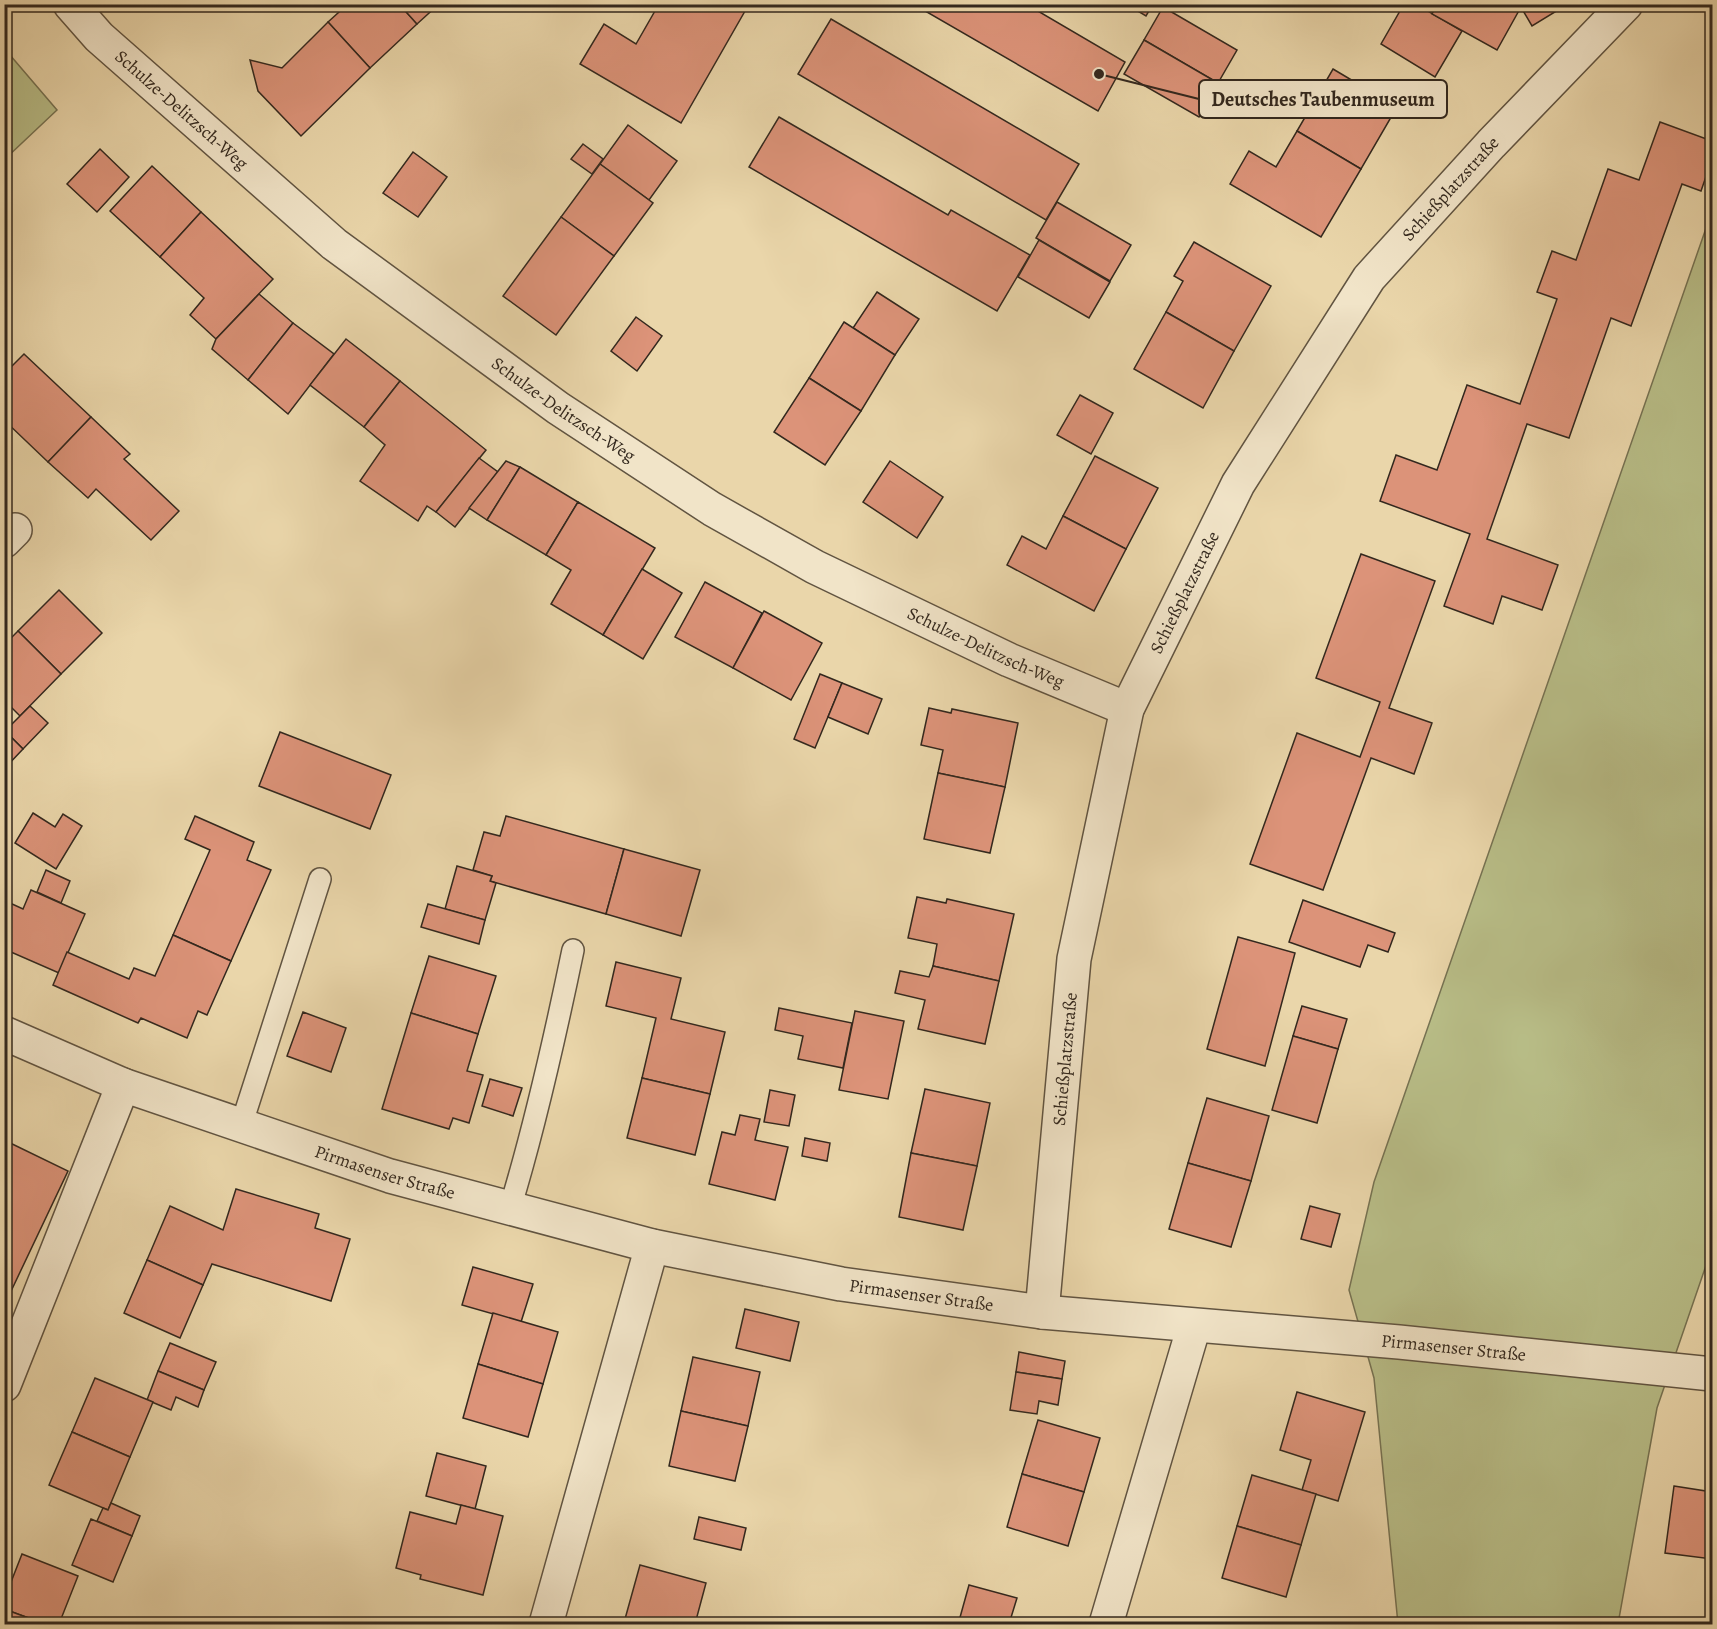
<svg xmlns="http://www.w3.org/2000/svg" width="1717" height="1629" font-family="Alegreya,serif">
	<style>
		.green { fill: #b8bd87; stroke: #767252; stroke-width: 1.5 }
		.building { fill: #dc9379; stroke: #33281e; stroke-width: 1.5 }
		.lines { fill: none; stroke-linecap: round; stroke-linejoin: round }
		.service-casing { stroke: #615441; stroke-width: 24 }
		.minor-casing { stroke: #615441; stroke-width: 36 }
		.service { stroke: #f1e4c8; stroke-width: 21 }
		.minor { stroke: #f1e4c8; stroke-width: 33 }
		.labels { text-anchor: middle; stroke-width: 4.5; stroke-linejoin: round; paint-order: stroke }
		.street-label { font-size: 18px; fill: #33281e; stroke: #f1e4c8 }
		.leader { fill: none; stroke: #33281e; stroke-width: 2 }
		.callout-dot { fill: #33281e; stroke: #f1e4c8; stroke-width: 2 }
		.callout { fill: #f1e4c8; stroke: #33281e; stroke-width: 2 }
		.callout-label { font-size: 20px; text-anchor: middle; font-weight: bold; fill: #33281e }
	</style>
	<rect width="100%" height="100%" fill="#ead6aa"/>
	<filter id="stains"><feTurbulence type="fractalNoise" baseFrequency=".00333" numOctaves="4"/><feColorMatrix values="0 0 0 0 .2 0 0 0 0 .09 0 0 0 0 .02 0 0 0 .5 -.17"/></filter>
	<radialGradient id="worn" r=".72"><stop offset=".6" stop-color="#630" stop-opacity="0"/><stop offset="1" stop-color="#630" stop-opacity=".3"/></radialGradient>
	<g class="green">
		<polygon points="4,48 57,110 5,159 4,159"/>
		<polygon points="1712,211 1712,1248 1657,1408 1618,1624 1398,1624 1374,1378 1349,1290 1374,1182"/>
	</g>
	<g class="building">
		<polygon points="348,4 399,4 417,24 370,68 328,22"/>
		<polygon points="399,4 439,4 417,24"/>
		<polygon points="659,4 749,4 681,123 580,64 604,24 636,44"/>
		<polygon points="913,4 1026,4 1125,62 1098,111"/>
		<polygon points="1126,4 1153,4 1146,16"/>
		<polygon points="1404,4 1416,4 1462,31 1435,77 1381,44"/>
		<polygon points="1437,4 1568,4 1532,26 1521,7 1497,50 1432,14"/>
		<polygon points="1163,7 1237,50 1218,83 1144,40"/>
		<polygon points="831,19 1079,164 1046,220 798,74"/>
		<polygon points="328,22 370,68 301,136 258,91 250,60 282,68"/>
		<polygon points="1144,40 1218,83 1199,117 1124,74"/>
		<polygon points="1333,69 1397,107 1361,169 1297,131"/>
		<polygon points="779,117 948,215 951,210 1030,255 997,311 749,167"/>
		<polygon points="1660,122 1712,141 1712,159 1701,191 1682,184 1631,326 1611,318 1569,438 1527,424 1487,539 1558,565 1542,610 1502,596 1493,624 1444,606 1470,534 1380,501 1396,455 1437,470 1467,385 1520,404 1557,299 1537,292 1552,251 1576,260 1608,169 1639,180"/>
		<polygon points="628,125 677,161 649,200 600,164"/>
		<polygon points="1297,131 1361,169 1321,237 1230,184 1249,151 1276,167"/>
		<polygon points="583,144 603,159 592,174 571,159"/>
		<polygon points="100,149 129,177 97,212 67,184"/>
		<polygon points="413,152 447,177 418,217 383,193"/>
		<polygon points="600,164 653,203 614,256 561,217"/>
		<polygon points="152,166 201,212 160,257 110,211"/>
		<polygon points="1057,202 1131,245 1110,281 1036,238"/>
		<polygon points="201,212 273,279 216,339 190,315 204,298 160,257"/>
		<polygon points="561,217 614,256 556,335 503,296"/>
		<polygon points="1039,240 1110,282 1089,318 1018,277"/>
		<polygon points="1194,242 1271,286 1234,351 1166,312 1183,281 1174,276"/>
		<polygon points="877,292 919,319 895,355 853,328"/>
		<polygon points="259,294 293,323 248,380 212,349 216,339"/>
		<polygon points="1166,312 1234,351 1203,408 1134,369"/>
		<polygon points="636,317 662,336 637,371 611,351"/>
		<polygon points="844,322 895,355 861,411 809,378"/>
		<polygon points="293,323 334,354 288,414 248,380"/>
		<polygon points="346,339 400,381 364,427 310,385"/>
		<polygon points="24,354 91,417 48,462 4,420 4,374"/>
		<polygon points="809,378 861,411 825,465 774,432"/>
		<polygon points="400,381 486,450 436,512 427,506 418,521 360,481 385,445 364,427"/>
		<polygon points="1080,395 1113,413 1091,454 1057,435"/>
		<polygon points="91,417 130,454 124,459 179,511 151,540 96,489 88,498 48,462"/>
		<polygon points="1095,456 1158,488 1126,549 1063,516"/>
		<polygon points="479,458 498,472 455,527 436,512"/>
		<polygon points="506,461 520,467 487,520 469,508"/>
		<polygon points="890,461 943,497 917,538 863,502"/>
		<polygon points="520,467 578,502 546,555 487,520"/>
		<polygon points="578,502 655,548 603,635 551,604 571,570 546,555"/>
		<polygon points="1063,516 1126,549 1094,611 1007,565 1022,536 1046,549"/>
		<polygon points="1361,554 1435,581 1389,708 1432,723 1414,774 1371,758 1323,890 1250,864 1297,733 1360,757 1380,702 1316,678"/>
		<polygon points="642,569 682,593 643,659 603,635"/>
		<polygon points="705,582 762,613 733,668 675,637"/>
		<polygon points="59,590 102,633 61,674 18,631"/>
		<polygon points="764,611 822,643 791,700 733,668"/>
		<polygon points="18,631 61,674 20,716 4,700 4,645"/>
		<polygon points="820,674 842,683 815,748 794,739"/>
		<polygon points="842,683 882,699 868,734 828,717"/>
		<polygon points="30,706 48,723 23,749 5,731"/>
		<polygon points="929,708 951,713 952,709 1018,723 1005,787 938,773 943,750 921,745"/>
		<polygon points="4,730 23,749 5,768 4,768"/>
		<polygon points="280,732 391,775 370,829 259,786"/>
		<polygon points="938,773 1005,787 990,853 924,839"/>
		<polygon points="33,813 55,827 63,814 82,826 56,869 15,843"/>
		<polygon points="195,816 254,842 247,860 271,870 231,961 173,935 210,850 185,839"/>
		<polygon points="506,816 624,849 606,914 490,881 492,876 473,870 484,832 500,836"/>
		<polygon points="624,849 700,870 681,936 606,914"/>
		<polygon points="457,866 492,876 490,881 496,883 485,920 445,909"/>
		<polygon points="46,870 70,881 61,903 37,892"/>
		<polygon points="31,890 85,914 59,973 4,949 4,916 10,903 23,909"/>
		<polygon points="917,897 946,903 947,899 1014,914 999,981 933,966 937,944 908,938"/>
		<polygon points="1303,900 1395,933 1388,952 1368,945 1360,967 1289,942"/>
		<polygon points="428,904 485,920 479,944 421,927"/>
		<polygon points="173,935 231,961 207,1015 198,1011 187,1038 141,1018 138,1023 53,985 67,952 129,979 134,968 155,976"/>
		<polygon points="1238,937 1295,953 1265,1066 1207,1049"/>
		<polygon points="429,956 496,976 478,1034 411,1013"/>
		<polygon points="616,962 681,978 671,1019 725,1032 710,1094 642,1078 656,1018 606,1006"/>
		<polygon points="933,966 999,981 985,1044 918,1029 925,1000 895,993 900,971 929,977"/>
		<polygon points="1302,1006 1347,1019 1338,1049 1293,1036"/>
		<polygon points="779,1008 852,1023 843,1068 798,1059 803,1036 775,1030"/>
		<polygon points="855,1011 904,1021 888,1099 839,1090"/>
		<polygon points="303,1012 346,1028 331,1072 287,1056"/>
		<polygon points="411,1013 478,1034 467,1071 483,1075 469,1123 453,1118 449,1129 382,1109"/>
		<polygon points="1293,1036 1338,1049 1317,1123 1272,1110"/>
		<polygon points="642,1078 710,1094 695,1155 627,1138"/>
		<polygon points="490,1079 522,1088 513,1116 482,1106"/>
		<polygon points="925,1089 990,1103 977,1166 911,1153"/>
		<polygon points="770,1090 795,1095 789,1126 764,1122"/>
		<polygon points="1207,1098 1269,1116 1251,1181 1188,1163"/>
		<polygon points="740,1115 760,1119 755,1140 788,1147 775,1200 709,1184 722,1132 735,1135"/>
		<polygon points="805,1138 830,1143 827,1161 802,1156"/>
		<polygon points="4,1140 68,1171 4,1306"/>
		<polygon points="911,1153 977,1166 963,1230 899,1217"/>
		<polygon points="1188,1163 1251,1181 1231,1247 1169,1229"/>
		<polygon points="236,1189 319,1214 315,1228 350,1239 331,1301 212,1264 203,1285 147,1260 170,1206 223,1230"/>
		<polygon points="1310,1206 1340,1214 1331,1247 1301,1239"/>
		<polygon points="147,1260 203,1285 180,1338 124,1313"/>
		<polygon points="473,1267 533,1284 521,1322 462,1305"/>
		<polygon points="745,1309 799,1322 790,1361 736,1348"/>
		<polygon points="493,1313 558,1332 543,1384 478,1364"/>
		<polygon points="170,1343 216,1362 204,1390 158,1371"/>
		<polygon points="1019,1352 1065,1361 1062,1379 1016,1372"/>
		<polygon points="693,1357 760,1372 748,1426 681,1411"/>
		<polygon points="478,1364 543,1384 528,1437 463,1418"/>
		<polygon points="158,1371 204,1390 198,1407 176,1397 171,1410 147,1400"/>
		<polygon points="1016,1372 1062,1379 1058,1405 1039,1401 1037,1414 1010,1410"/>
		<polygon points="95,1378 153,1402 130,1457 72,1432"/>
		<polygon points="1297,1392 1365,1412 1338,1501 1302,1490 1311,1460 1280,1450"/>
		<polygon points="681,1411 748,1426 735,1481 669,1466"/>
		<polygon points="1038,1420 1100,1438 1084,1492 1022,1474"/>
		<polygon points="72,1432 130,1457 108,1510 49,1485"/>
		<polygon points="437,1453 486,1466 475,1509 426,1496"/>
		<polygon points="1022,1474 1084,1492 1068,1546 1007,1527"/>
		<polygon points="1252,1475 1316,1494 1301,1545 1237,1526"/>
		<polygon points="1674,1486 1712,1492 1712,1559 1665,1553"/>
		<polygon points="111,1503 140,1516 132,1536 97,1521 103,1508 108,1510"/>
		<polygon points="461,1505 503,1516 483,1595 420,1579 421,1575 396,1568 410,1512 456,1524"/>
		<polygon points="699,1517 746,1528 741,1550 694,1539"/>
		<polygon points="91,1519 132,1536 113,1582 72,1565"/>
		<polygon points="1237,1526 1301,1545 1286,1597 1222,1578"/>
		<polygon points="22,1554 78,1576 59,1624 45,1624 4,1609 4,1600"/>
		<polygon points="640,1565 706,1583 695,1624 647,1624 625,1619"/>
		<polygon points="969,1585 1017,1598 1009,1624 972,1624 959,1621"/>
		<polygon points="4,1609 45,1624 4,1624"/>
		<polygon points="625,1619 647,1624 624,1624"/>
	</g>
	<g class="lines">
		<g class="service-casing">
			<g id="service">
				<polyline points="241,1126 320,879"/>
				<path d="M510,1208C536,1123 555,1037 573,950"/>
			</g>
		</g>
		<g class="minor-casing">
			<g id="minor">
				<path id="s1" d="M70,4L99,37L334,244L558,408L712,509L815,567L1009,660L1127,709"/>
				<polyline points="4,541 15,530"/>
				<path id="s2" d="M4,1033L123,1085L390,1176L652,1246L841,1284L1042,1312L1399,1342L1712,1374"/>
				<path id="s3" d="M1042,1312L1074,959L1127,709L1238,484L1369,278L1491,144L1626,4"/>
				<polyline points="4,1385 123,1085"/>
				<polyline points="546,1624 652,1246"/>
				<polyline points="1106,1624 1194,1326"/>
			</g>
		</g>
		<use href="#service" class="service"/>
		<use href="#minor" class="minor"/>
	</g>
	<g class="labels">
		<g class="street-label">
			<text dy="6" stroke="none"><textPath href="#s1" startOffset="154">Schulze-Delitzsch-Weg</textPath></text>
			<text dy="6" stroke="none"><textPath href="#s3" startOffset="1226">Schießplatzstraße</textPath></text>
			<text dy="6" stroke="none"><textPath href="#s1" startOffset="640">Schulze-Delitzsch-Weg</textPath></text>
			<text dy="6" stroke="none"><textPath href="#s3" startOffset="740">Schießplatzstraße</textPath></text>
			<text dy="6" stroke="none"><textPath href="#s1" startOffset="1126">Schulze-Delitzsch-Weg</textPath></text>
			<text dy="6" stroke="none"><textPath href="#s3" startOffset="254">Schießplatzstraße</textPath></text>
			<text dy="6" stroke="none"><textPath href="#s2" startOffset="406">Pirmasenser Straße</textPath></text>
			<text dy="6" stroke="none"><textPath href="#s2" startOffset="957">Pirmasenser Straße</textPath></text>
			<text dy="6" stroke="none"><textPath href="#s2" startOffset="1492">Pirmasenser Straße</textPath></text>
		</g>
	</g>
	<path class="leader" d="M1099 74L1199 99"/>
	<circle class="callout-dot" cx="1099" cy="74" r="6"/>
	<rect class="callout" x="1199" y="80" width="248" height="38" rx="6"/>
	<g class="callout-label">
		<text x="1323" y="106">Deutsches Taubenmuseum</text>
	</g>
	<rect width="1717" height="1629" fill="none" stroke="#ead6aa" stroke-width="24"/>
	<rect x="6" y="6" width="1705" height="1617" fill="none" stroke="#33281e" stroke-width="3"/>
	<rect x="12" y="12" width="1693" height="1605" fill="none" stroke="#33281e" stroke-width="1.5"/>
	<rect width="100%" height="100%" filter="url(#stains)"/>
	<rect width="100%" height="100%" fill="url(#worn)"/>
</svg>
